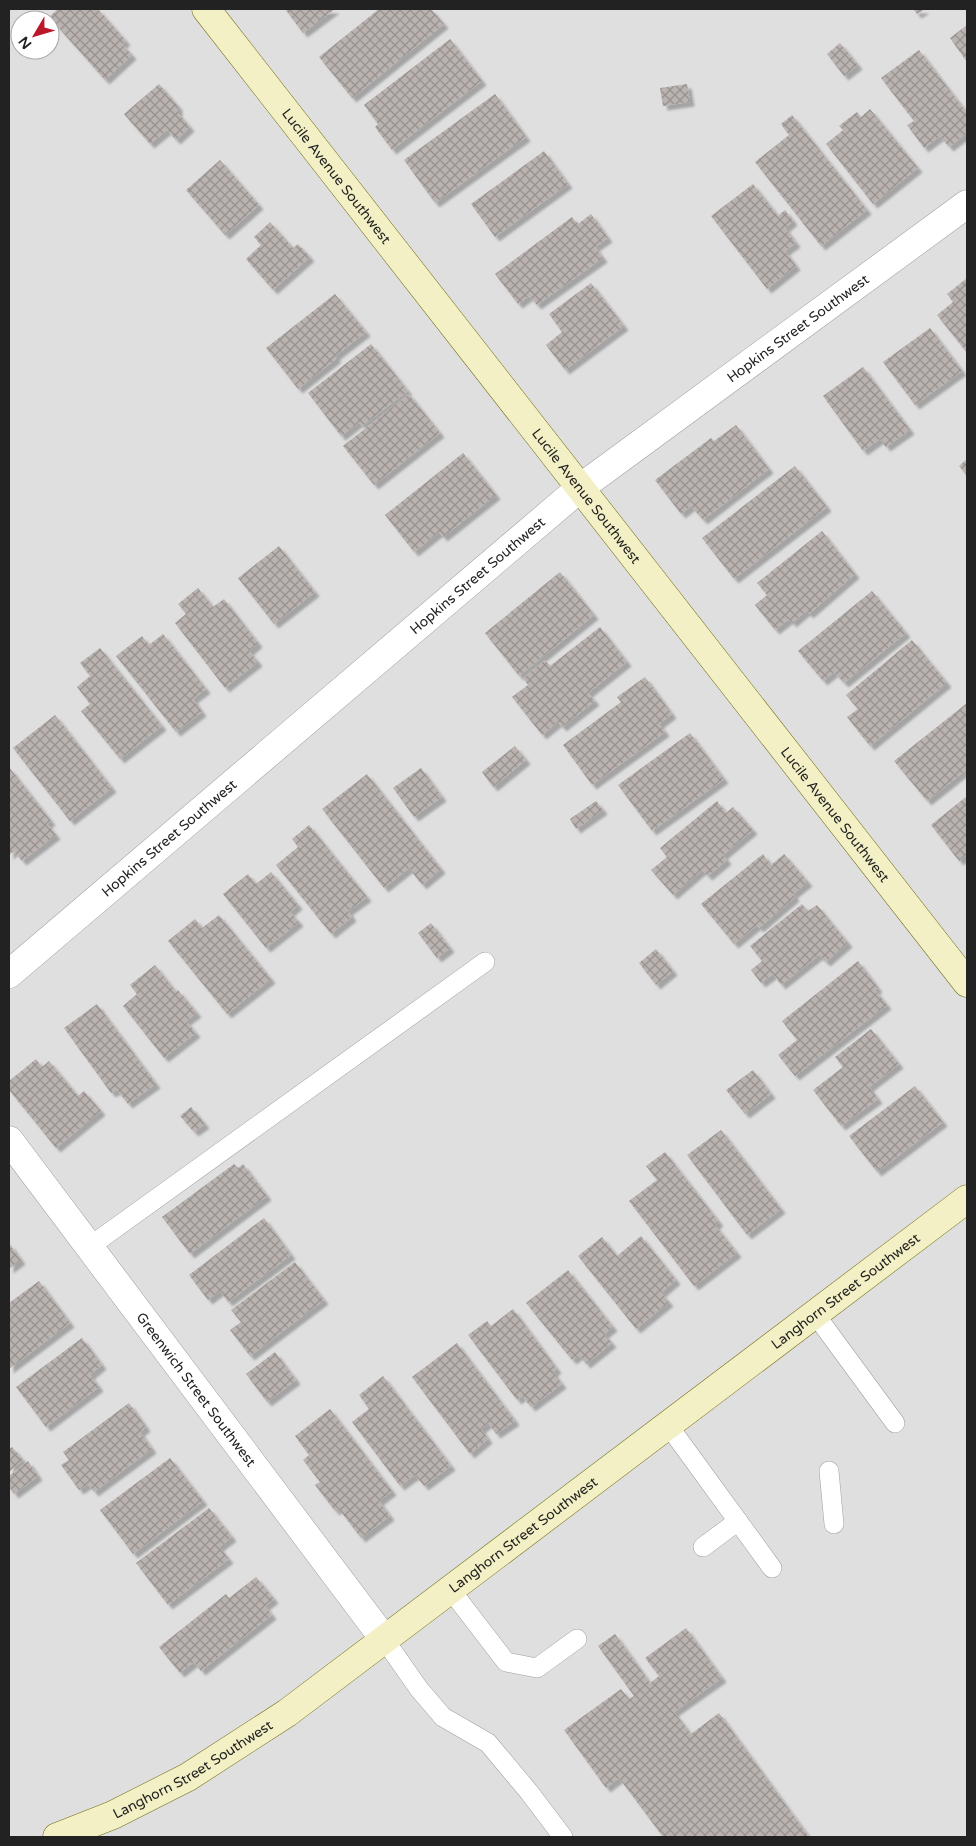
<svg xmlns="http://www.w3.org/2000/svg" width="976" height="1846" font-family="'Varela Round',sans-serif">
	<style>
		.residential { fill: #e0dfdf; fill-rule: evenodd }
		.building { fill: url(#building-cross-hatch); filter: url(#shadow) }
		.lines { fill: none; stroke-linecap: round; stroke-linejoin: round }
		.lane-casing { stroke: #9f9f9f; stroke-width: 20 }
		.street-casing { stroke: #9f9f9f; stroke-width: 29 }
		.secondary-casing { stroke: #6f6e13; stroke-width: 29 }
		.lane { stroke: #fff; stroke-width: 19 }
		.street { stroke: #fff; stroke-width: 28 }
		.secondary { stroke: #f3f0c5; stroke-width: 28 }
		.labels { text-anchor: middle; stroke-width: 4.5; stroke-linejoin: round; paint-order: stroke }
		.street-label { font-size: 14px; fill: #222; stroke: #fff }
	</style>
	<defs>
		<pattern id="building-cross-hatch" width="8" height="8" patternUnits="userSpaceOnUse" patternTransform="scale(1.25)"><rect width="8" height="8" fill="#bab3b0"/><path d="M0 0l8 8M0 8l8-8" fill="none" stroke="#97918f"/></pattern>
		<filter id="shadow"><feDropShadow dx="4.5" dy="4.5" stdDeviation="1" flood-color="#0004"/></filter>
	</defs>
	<rect width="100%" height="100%" fill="#f1eeea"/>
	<path class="residential" d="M9,9H967V1837H9ZM20,20H50V50H20Z"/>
	<g class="building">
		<polygon points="58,9 98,9 126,41 122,44 132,55 105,80 49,17"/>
		<polygon points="285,9 335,9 303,33"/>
		<polygon points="379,9 431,9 444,24 352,98 319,57"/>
		<polygon points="913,9 925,9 917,14"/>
		<polygon points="967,25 967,62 950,38"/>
		<polygon points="450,39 482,81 392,150 375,127 378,124 364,105"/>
		<polygon points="840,43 858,65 844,76 827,54"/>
		<polygon points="919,50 967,113 967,133 949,147 940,136 924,148 907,125 914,121 881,78"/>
		<polygon points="159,84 178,106 178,113 190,127 176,140 167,130 150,144 124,114"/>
		<polygon points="687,84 690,102 663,106 660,88"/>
		<polygon points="495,94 526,137 435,203 404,160"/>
		<polygon points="870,109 918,168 873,204 826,144 843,130 839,126 849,118 857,112 861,117"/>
		<polygon points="792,115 867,210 821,246 755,162 789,135 781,124"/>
		<polygon points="544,151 568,184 495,237 471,204"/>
		<polygon points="220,160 259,205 225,235 186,190"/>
		<polygon points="753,184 778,216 785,210 793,221 785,228 796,243 785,251 796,266 767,289 711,216"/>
		<polygon points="591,214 608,238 595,247 603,258 537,305 529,296 518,304 495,274 572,217 578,224"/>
		<polygon points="270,222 293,248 298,244 310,257 273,290 246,259 261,245 254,237"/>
		<polygon points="967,278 967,353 937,315 953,302 947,294"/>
		<polygon points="591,283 624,326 565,370 546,345 562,332 549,314"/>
		<polygon points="335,294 366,332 335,356 337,358 298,389 266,348"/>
		<polygon points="930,328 962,371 915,405 883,362"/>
		<polygon points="371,344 408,391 362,426 359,422 341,436 308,393"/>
		<polygon points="863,367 910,430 886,447 880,439 863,451 823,396"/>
		<polygon points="409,394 440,433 374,485 343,446"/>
		<polygon points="736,425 769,469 703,520 691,506 681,514 655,480 711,438 714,441"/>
		<polygon points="463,453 496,495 443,537 439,532 414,552 385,515"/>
		<polygon points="967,459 967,476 959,466"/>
		<polygon points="795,466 827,507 734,579 702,538"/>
		<polygon points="822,531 855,574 809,614 806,611 792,623 789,619 775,630 755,605 767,595 757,583"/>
		<polygon points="279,546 315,592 274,624 238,578"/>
		<polygon points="560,572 594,615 519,676 485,633"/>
		<polygon points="198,588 213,607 224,599 258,643 249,651 258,662 225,688 175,623 186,614 178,604"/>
		<polygon points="872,591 906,633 844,683 834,672 823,681 798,651"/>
		<polygon points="600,627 627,662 588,693 595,701 562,727 558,722 542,735 512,697 528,685 523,678 545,660 550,666"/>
		<polygon points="163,634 206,689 193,699 202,712 176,732 116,656 142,636 149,645"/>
		<polygon points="912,640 947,683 870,746 847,717 858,709 846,695"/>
		<polygon points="100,648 162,726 120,759 81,711 90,704 77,687 90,676 80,663"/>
		<polygon points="645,677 672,714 659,724 665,732 592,785 563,745 621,702 617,697"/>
		<polygon points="967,703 967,769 927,801 894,761"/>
		<polygon points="55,715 112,788 70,821 13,748"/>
		<polygon points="690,733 724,779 652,831 618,785"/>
		<polygon points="515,746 526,760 493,787 482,772"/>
		<polygon points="9,767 51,821 47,824 56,835 22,861 14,851 9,855"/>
		<polygon points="421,768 442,797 414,817 393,788"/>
		<polygon points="367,774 441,869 422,885 409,868 384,888 322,809"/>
		<polygon points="967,796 967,854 959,861 931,825"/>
		<polygon points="596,801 603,810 576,829 570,819"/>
		<polygon points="717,801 726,813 733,807 753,830 723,855 727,860 708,876 702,870 673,895 651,870 667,857 660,848"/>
		<polygon points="309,825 367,897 348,911 352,917 331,934 276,865 298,847 292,839"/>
		<polygon points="763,854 771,865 784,854 808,882 793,894 795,897 759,928 757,925 734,944 701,904"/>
		<polygon points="271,872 298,905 290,912 299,922 266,948 223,894 248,874 256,884"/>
		<polygon points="802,904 808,911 817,905 848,943 826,962 819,955 781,985 773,974 761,983 751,970 762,961 750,946"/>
		<polygon points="219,915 271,979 227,1014 168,941 195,919 202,928"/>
		<polygon points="431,923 450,948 437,958 418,933"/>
		<polygon points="656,949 673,971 656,985 639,963"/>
		<polygon points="858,961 878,988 875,990 887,1005 795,1076 778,1055 797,1040 782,1021"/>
		<polygon points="155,965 176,992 178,990 197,1013 186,1021 196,1033 164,1058 123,1006 137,994 130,985"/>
		<polygon points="97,1004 156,1084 128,1104 117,1090 111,1093 64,1028"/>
		<polygon points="871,1029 899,1064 869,1087 878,1099 841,1126 813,1090 843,1067 835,1057"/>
		<polygon points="36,1059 42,1067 49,1061 78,1096 84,1091 101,1111 56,1148 9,1090 9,1081"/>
		<polygon points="753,1070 771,1094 745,1114 726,1090"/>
		<polygon points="915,1086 943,1122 877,1172 849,1136"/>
		<polygon points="191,1107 205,1124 194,1132 180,1116"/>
		<polygon points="721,1130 781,1209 747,1235 687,1155"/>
		<polygon points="665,1152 719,1222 715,1225 737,1253 694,1286 629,1201 657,1180 646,1166"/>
		<polygon points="234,1164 238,1168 243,1164 267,1196 190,1254 162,1217"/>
		<polygon points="264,1218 291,1255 228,1302 220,1291 208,1300 189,1275"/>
		<polygon points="641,1236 676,1280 661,1293 669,1302 636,1329 578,1256 602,1237 617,1256"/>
		<polygon points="9,1243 21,1260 9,1269"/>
		<polygon points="295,1262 324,1300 250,1356 230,1330 241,1322 231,1310"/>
		<polygon points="568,1270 613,1327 604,1334 612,1343 586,1364 579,1355 572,1360 526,1303"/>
		<polygon points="39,1281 70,1323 9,1369 9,1303"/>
		<polygon points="513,1309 557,1369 553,1372 562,1384 531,1407 522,1396 517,1400 468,1335 487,1321 491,1326"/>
		<polygon points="82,1338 102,1365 90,1375 99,1387 46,1427 16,1387"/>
		<polygon points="457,1343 515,1421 496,1434 488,1423 481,1429 488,1439 470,1454 412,1377"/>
		<polygon points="275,1352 296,1380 267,1402 246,1374"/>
		<polygon points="383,1376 451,1466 424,1486 415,1475 400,1486 352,1422 369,1409 359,1395"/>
		<polygon points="129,1403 146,1427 140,1432 152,1449 94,1492 88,1484 79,1490 61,1465 69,1460 63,1452"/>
		<polygon points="330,1409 392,1491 379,1501 390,1516 361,1538 338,1508 335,1511 315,1485 320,1482 303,1460 309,1455 295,1436"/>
		<polygon points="12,1447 23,1460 9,1472 9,1449"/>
		<polygon points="170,1458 203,1501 133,1554 100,1510"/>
		<polygon points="28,1461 38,1476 14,1494 9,1487 9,1476"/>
		<polygon points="209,1508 232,1537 219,1547 229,1559 168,1605 136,1563"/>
		<polygon points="256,1577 274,1599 265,1606 272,1615 201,1671 194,1662 180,1673 159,1647 226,1594 229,1598"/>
		<polygon points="686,1628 722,1678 674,1712 691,1734 719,1713 809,1837 663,1837 619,1778 606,1788 564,1730 621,1689 629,1699 634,1696 598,1646 615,1634 650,1683 659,1676 645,1658"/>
	</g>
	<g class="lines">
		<g class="lane-casing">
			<g id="lane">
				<polyline points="89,1247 485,962"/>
				<polyline points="815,1314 895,1423"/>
				<polyline points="668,1425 772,1568"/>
				<polyline points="829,1471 834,1524"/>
				<polyline points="703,1547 738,1521"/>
				<polyline points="450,1589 506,1662 537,1668 577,1639"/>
				<polyline points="384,1639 419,1689 443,1717 488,1743 529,1792 563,1837"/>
			</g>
		</g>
		<g class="street-casing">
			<g id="street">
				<path id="s1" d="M9,974L580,488L967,204"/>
				<path id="s2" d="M9,1140L384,1639"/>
			</g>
		</g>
		<g class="secondary-casing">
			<g id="secondary">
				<path id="s3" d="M206,9L967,983"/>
				<path id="s4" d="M57,1837L113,1815L188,1777L287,1713L967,1199"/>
			</g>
		</g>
		<use href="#lane" class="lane"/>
		<use href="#street" class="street"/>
		<use href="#secondary" class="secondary"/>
	</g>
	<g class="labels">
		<g class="street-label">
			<text dy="5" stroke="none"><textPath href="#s3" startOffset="212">Lucile Avenue Southwest</textPath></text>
			<text dy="5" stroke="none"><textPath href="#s1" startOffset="1020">Hopkins Street Southwest</textPath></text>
			<text dy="5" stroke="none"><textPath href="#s3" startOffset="618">Lucile Avenue Southwest</textPath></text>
			<text dy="5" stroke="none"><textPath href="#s1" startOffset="615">Hopkins Street Southwest</textPath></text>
			<text dy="5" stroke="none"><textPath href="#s3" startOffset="1022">Lucile Avenue Southwest</textPath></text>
			<text dy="5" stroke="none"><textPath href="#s1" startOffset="210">Hopkins Street Southwest</textPath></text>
			<text dy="5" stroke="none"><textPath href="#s4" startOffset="962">Langhorn Street Southwest</textPath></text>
			<text dy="5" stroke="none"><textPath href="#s2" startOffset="312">Greenwich Street Southwest</textPath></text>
			<text dy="5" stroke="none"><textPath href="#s4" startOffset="558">Langhorn Street Southwest</textPath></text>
			<text dy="5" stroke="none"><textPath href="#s4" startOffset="152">Langhorn Street Southwest</textPath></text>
		</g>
	</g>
	<rect width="976" height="1846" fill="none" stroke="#222222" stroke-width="20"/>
	<g transform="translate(35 35) rotate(232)"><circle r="24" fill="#ffffff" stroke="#a7a7a7"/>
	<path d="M0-4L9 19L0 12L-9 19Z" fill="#bb192b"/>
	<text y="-8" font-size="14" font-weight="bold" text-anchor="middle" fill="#222222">N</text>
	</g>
</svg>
